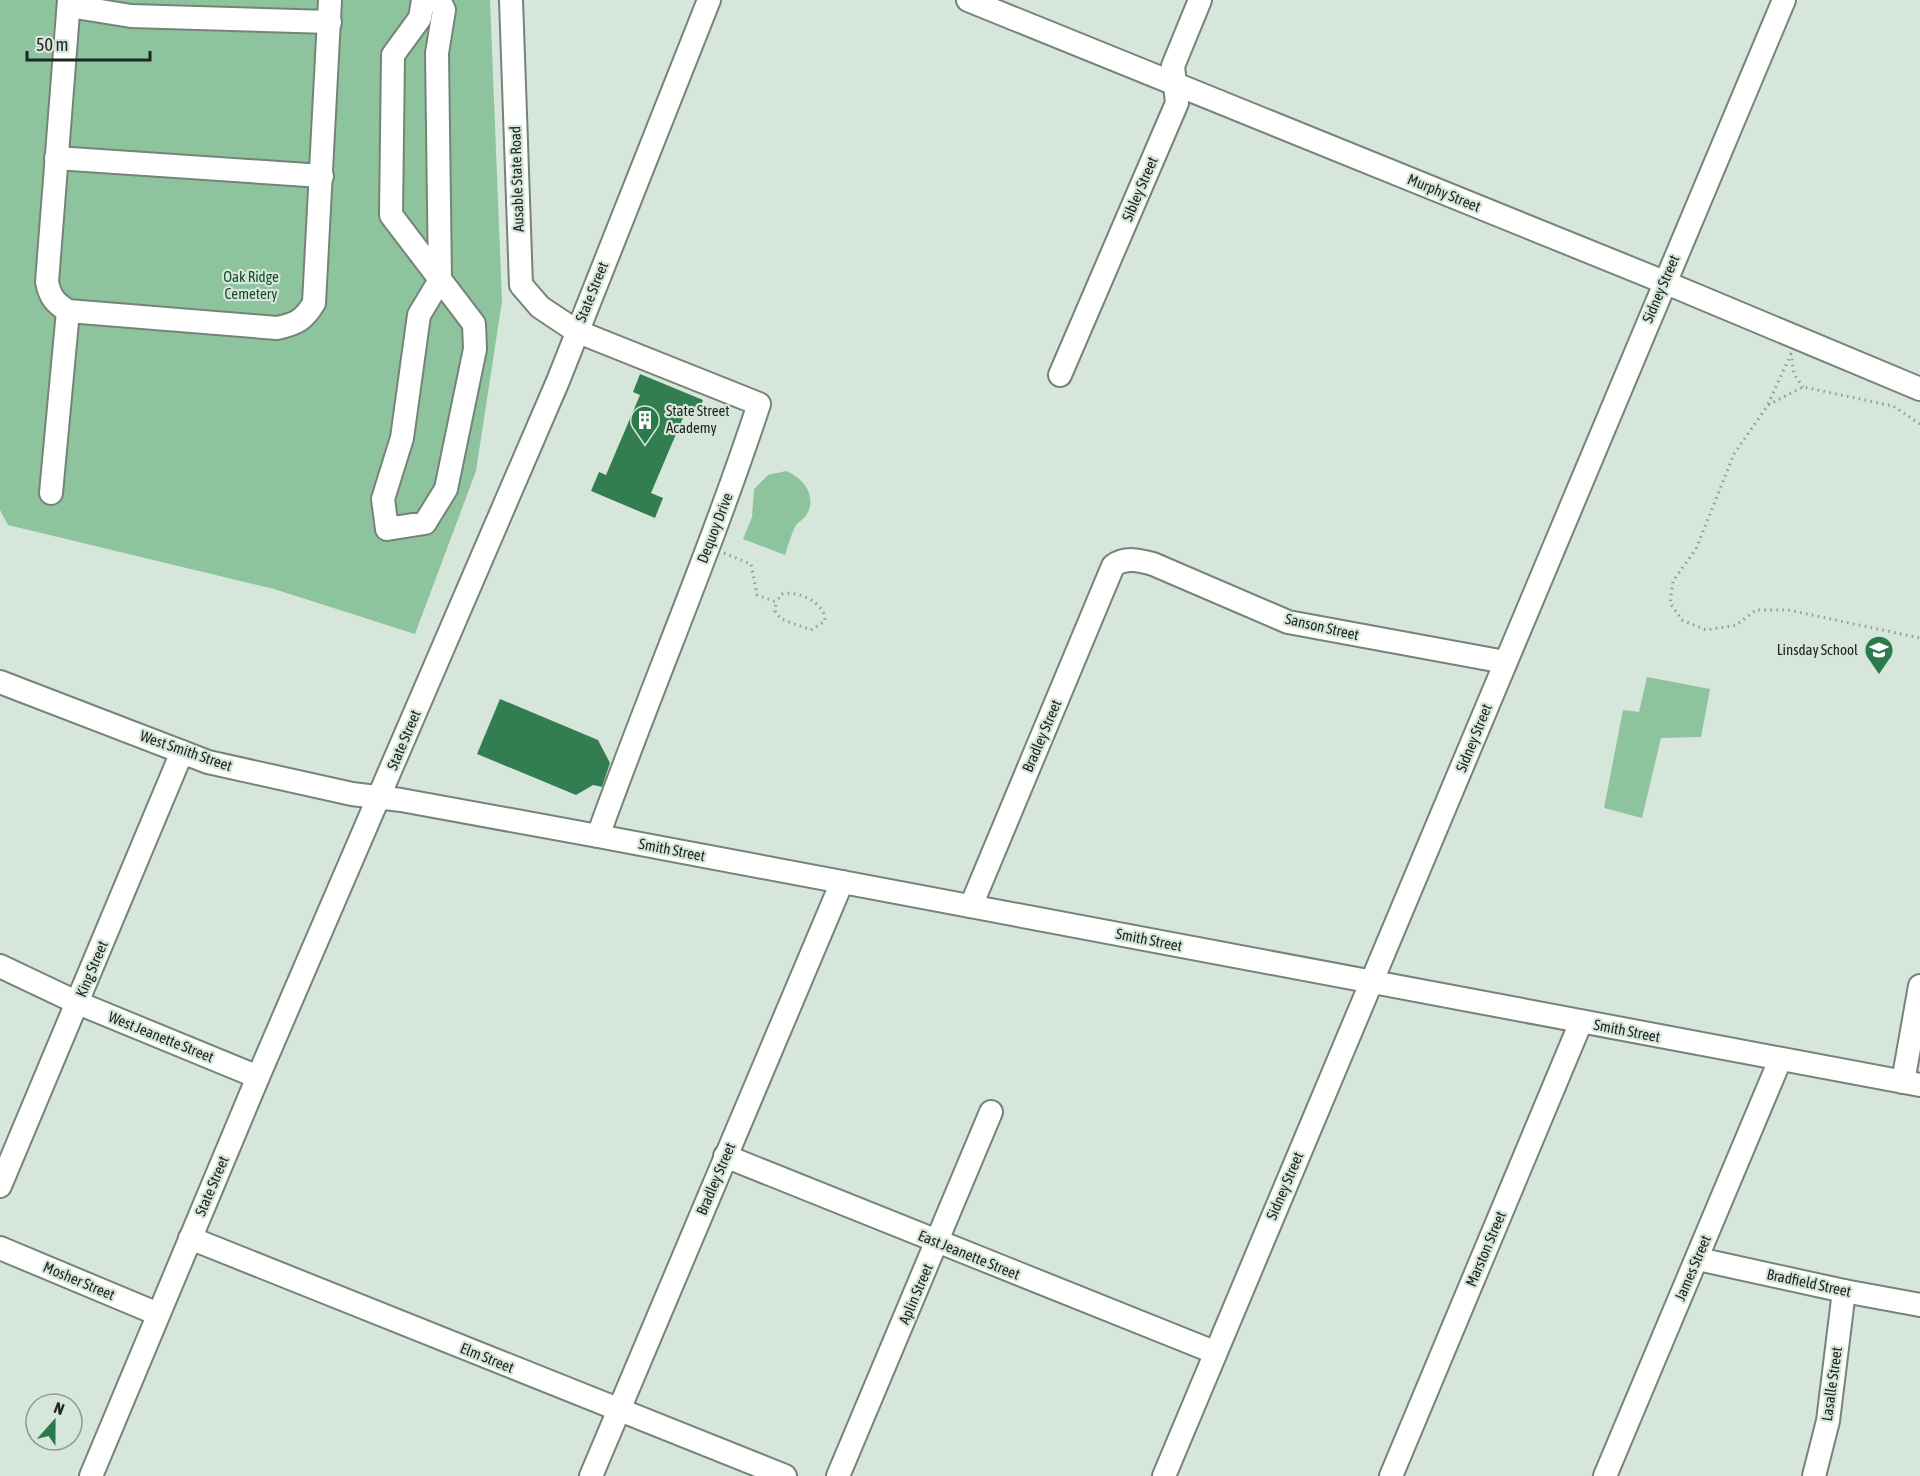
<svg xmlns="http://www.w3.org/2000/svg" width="1920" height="1476" font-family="'Asap Condensed',sans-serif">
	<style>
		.green { fill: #8dc49e }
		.building { fill: #337e50 }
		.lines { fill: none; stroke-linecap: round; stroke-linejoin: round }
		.minor-casing { stroke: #758379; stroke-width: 26 }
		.path { stroke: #8f9b92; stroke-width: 3; stroke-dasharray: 1.5 4.5; stroke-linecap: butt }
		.minor { stroke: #fff; stroke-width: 22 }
		.labels { text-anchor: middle; stroke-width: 4.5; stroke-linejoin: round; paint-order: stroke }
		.street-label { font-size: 15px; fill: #202622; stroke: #d6e6da }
		.park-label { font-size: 15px; fill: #164e2d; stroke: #d6e6da }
		.poi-label { font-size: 15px; fill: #202622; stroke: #d6e6da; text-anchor: start }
	</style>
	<rect width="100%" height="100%" fill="#d6e6da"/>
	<g class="green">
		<polygon points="0,0 490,0 502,301 476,471 415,634 274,589 8,525 0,510"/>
		<path d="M786,471C804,478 819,498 805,517C802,521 797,522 795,527C791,535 788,546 785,555L743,539L752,517L754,489L768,475Z"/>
		<polygon points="1647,677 1710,689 1701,737 1661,738 1642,818 1604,808 1623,710 1639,712"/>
	</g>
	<g class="building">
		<polygon points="640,374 703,400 696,417 685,413 651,493 663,498 655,518 591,491 599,472 606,475 640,395 633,392"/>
		<polygon points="500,699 598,740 610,763 602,787 593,785 576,795 477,754"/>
	</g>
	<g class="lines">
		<g class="minor-casing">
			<g id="minor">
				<path d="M69,0L47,282C50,297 55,303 68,311L277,328C296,324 304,320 314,303L330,0"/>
				<polyline points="423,0 420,18 393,55 391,215 474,324 475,349 446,489 425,523 387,529 383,499 402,438 419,315 440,280 437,53 444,10 439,0"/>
				<path d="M511,0L521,285L540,307L576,331L759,404C711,550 650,691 598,836"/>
				<polyline points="968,0 1664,282 1920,389"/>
				<polyline points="69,6 131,16 330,22"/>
				<polyline points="56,158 322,176"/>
				<polyline points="1060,375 1177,103 1173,66 1200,0"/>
				<polyline points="51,493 68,311"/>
				<polyline points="0,682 208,762 352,794 401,800 598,836 1920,1085"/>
				<path d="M971,906L1113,566C1125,557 1139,560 1153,564L1288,622L1505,662"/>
				<polyline points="0,966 78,1003 258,1077"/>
				<polyline points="1903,1082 1920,986"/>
				<polyline points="725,1156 1214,1352"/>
				<polyline points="0,1186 182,752"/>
				<polyline points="190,1238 785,1476"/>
				<polyline points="0,1248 158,1314"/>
				<polyline points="1698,1259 1844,1291 1920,1305"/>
				<polyline points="91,1476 258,1077 558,381 709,0"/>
				<polyline points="591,1476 842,882"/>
				<polyline points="838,1476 991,1112"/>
				<polyline points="1164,1476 1784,0"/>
				<polyline points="1391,1476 1581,1022"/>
				<polyline points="1605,1476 1780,1060"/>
				<polyline points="1814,1476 1828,1421 1844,1291"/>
			</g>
		</g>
		<g class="path">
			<polyline points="1768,404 1791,354 1794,374 1803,387"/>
			<polyline points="1920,424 1893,406 1803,387 1768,405 1734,454 1696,549 1673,581 1670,603 1682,620 1706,630 1736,625 1756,610 1788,610 1920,638"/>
			<path d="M724,553L751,564L757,595L776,602L775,611L781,619L811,630L825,621C826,603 798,590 782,594L776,602"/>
		</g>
		<use href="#minor" class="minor"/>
	</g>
	<defs>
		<g id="building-pin" transform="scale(1.5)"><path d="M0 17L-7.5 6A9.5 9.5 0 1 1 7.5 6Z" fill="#2b7a4b" stroke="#d6e6da"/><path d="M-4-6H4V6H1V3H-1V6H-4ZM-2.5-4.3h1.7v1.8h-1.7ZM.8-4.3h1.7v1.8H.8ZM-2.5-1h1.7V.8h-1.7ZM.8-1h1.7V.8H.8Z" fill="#fff"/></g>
		<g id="school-pin" transform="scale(1.5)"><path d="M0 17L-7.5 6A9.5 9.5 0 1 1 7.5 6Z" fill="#2b7a4b" stroke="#d6e6da"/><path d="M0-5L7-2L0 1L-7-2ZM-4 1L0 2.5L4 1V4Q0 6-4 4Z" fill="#fff"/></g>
	</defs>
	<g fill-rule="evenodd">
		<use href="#building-pin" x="645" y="420"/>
		<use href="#school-pin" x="1879" y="650"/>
	</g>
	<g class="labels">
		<g class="street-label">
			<text transform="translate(517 179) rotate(-92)" y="5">Ausable State Road</text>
			<text transform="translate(1140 189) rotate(-67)" y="5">Sibley Street</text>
			<text transform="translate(1444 193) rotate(22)" y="5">Murphy Street</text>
			<text transform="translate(1661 289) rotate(-67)" y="5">Sidney Street</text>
			<text transform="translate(592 292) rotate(-68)" y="5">State Street</text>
			<text transform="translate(715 528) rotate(-69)" y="5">Dequoy Drive</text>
			<text transform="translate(1322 627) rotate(13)" y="5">Sanson Street</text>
			<text transform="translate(1042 736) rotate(-67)" y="5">Bradley Street</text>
			<text transform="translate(1474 738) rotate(-68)" y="5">Sidney Street</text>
			<text transform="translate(404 740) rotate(-67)" y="5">State Street</text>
			<text transform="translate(186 751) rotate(19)" y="5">West Smith Street</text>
			<text transform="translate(672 850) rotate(11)" y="5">Smith Street</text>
			<text transform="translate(1149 940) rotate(11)" y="5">Smith Street</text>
			<text transform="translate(92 969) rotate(-67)" y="5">King Street</text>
			<text transform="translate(1627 1031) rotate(11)" y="5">Smith Street</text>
			<text transform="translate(161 1037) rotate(22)" y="5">West Jeanette Street</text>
			<text transform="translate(716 1179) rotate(-67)" y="5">Bradley Street</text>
			<text transform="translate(212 1186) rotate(-67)" y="5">State Street</text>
			<text transform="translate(1285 1186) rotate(-67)" y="5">Sidney Street</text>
			<text transform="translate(1486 1249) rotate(-67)" y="5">Marston Street</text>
			<text transform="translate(969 1255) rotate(22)" y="5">East Jeanette Street</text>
			<text transform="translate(1693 1268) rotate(-67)" y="5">James Street</text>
			<text transform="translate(79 1281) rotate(23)" y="5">Mosher Street</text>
			<text transform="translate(1809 1283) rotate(12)" y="5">Bradfield Street</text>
			<text transform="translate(916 1294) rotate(-67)" y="5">Aplin Street</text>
			<text transform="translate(487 1358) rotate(22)" y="5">Elm Street</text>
			<text transform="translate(1832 1384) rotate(-82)" y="5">Lasalle Street</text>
		</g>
		<g class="park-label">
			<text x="251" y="282">Oak Ridge<tspan x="251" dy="17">Cemetery</tspan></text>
		</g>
		<g class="poi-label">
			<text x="666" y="416">State Street<tspan x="666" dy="17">Academy</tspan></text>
			<text x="1858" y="655" text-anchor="end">Linsday School</text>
		</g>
	</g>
	<g transform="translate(54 1422) rotate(21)"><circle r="28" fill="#d6e6da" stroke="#8d9990" stroke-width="1.5"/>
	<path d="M0-4.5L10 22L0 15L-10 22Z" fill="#2b7a4b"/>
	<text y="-9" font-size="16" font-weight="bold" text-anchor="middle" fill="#202622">N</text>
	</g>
	<path d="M27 51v9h123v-9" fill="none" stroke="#202622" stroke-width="3"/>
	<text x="36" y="51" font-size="18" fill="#202622" stroke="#d6e6da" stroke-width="4.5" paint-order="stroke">50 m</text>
</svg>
